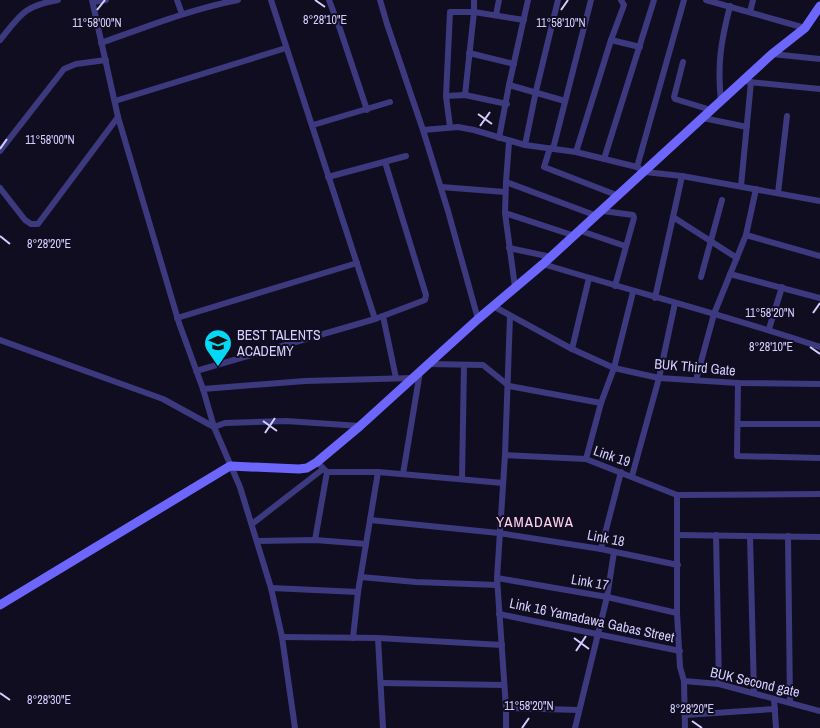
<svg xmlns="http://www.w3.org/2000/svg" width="820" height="728" font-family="'Archivo Narrow',sans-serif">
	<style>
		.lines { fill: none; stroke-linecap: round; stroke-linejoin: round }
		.street { stroke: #3d397f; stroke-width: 6 }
		.secondary { stroke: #6d66fd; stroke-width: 9 }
		.ticks { fill: none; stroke: #d4cefe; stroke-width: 2 }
		.labels { text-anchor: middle; stroke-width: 4; stroke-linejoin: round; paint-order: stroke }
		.poi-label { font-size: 14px; fill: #d4cefe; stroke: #110d21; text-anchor: start }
		.street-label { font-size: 14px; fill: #d4cefe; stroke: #110d21 }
		.neighbourhood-label { font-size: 15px; letter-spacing: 1px; fill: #fed0ec; stroke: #110d21 }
		.ticks-label { font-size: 12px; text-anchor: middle; fill: #d4cefe; stroke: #110d21; stroke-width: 4; stroke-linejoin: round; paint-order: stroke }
	</style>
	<rect width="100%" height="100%" fill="#110d21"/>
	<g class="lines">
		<g class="street">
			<polyline points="92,0 118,117 179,323 203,389 214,427 240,487 271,588 282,637 295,728"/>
			<polyline points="177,0 182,14"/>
			<polyline points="271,0 375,319"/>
			<polyline points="329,0 340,29 367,110"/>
			<polyline points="380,0 387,24 423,130"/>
			<polyline points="621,0 624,5 611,40 640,47"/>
			<polyline points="706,0 805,28"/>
			<polyline points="93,2 106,0"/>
			<polyline points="750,12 753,0"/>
			<polyline points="496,15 499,0"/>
			<path d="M0,40C21,14 24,6 58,0"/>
			<path d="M101,43C146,27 191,9 238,0"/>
			<polyline points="469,53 514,64"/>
			<polyline points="772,54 820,59"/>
			<polyline points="683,62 674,97 675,99 711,110"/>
			<polyline points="749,82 820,89"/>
			<polyline points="509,85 565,101"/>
			<polyline points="465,95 474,12 474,0"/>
			<polyline points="446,96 465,95 507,104"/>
			<polyline points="115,101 286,48"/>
			<path d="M721,101C717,65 721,41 730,6"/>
			<polyline points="703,118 747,127"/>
			<polyline points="313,125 390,102"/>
			<polyline points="450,127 446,96 450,12 474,12 524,20"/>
			<polyline points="499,138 509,85 528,0"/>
			<polyline points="509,142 506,182 505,213 515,287"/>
			<polyline points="525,145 536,91 558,0"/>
			<polyline points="550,148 544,167 619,196"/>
			<polyline points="553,149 591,0"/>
			<polyline points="0,151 64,69 76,64 106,60"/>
			<polyline points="576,152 611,40"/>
			<polyline points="604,159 654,0"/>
			<polyline points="637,167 684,0"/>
			<polyline points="682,176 673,217 737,258"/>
			<polyline points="328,177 406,156"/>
			<polyline points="506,182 597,216"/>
			<polyline points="741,186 751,82"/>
			<polyline points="441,187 505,192"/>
			<polyline points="0,188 25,220 31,224 38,224 118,117"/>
			<polyline points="778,193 787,116"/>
			<polyline points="603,211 633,215 634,218 615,286"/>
			<polyline points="505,213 575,236"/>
			<polyline points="581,231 625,246"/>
			<polyline points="746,235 820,256"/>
			<polyline points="509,248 551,257"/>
			<path d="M543,264C635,292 729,316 820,347"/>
			<polyline points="730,274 820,298"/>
			<polyline points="701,277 722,200"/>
			<polyline points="655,298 673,217"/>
			<polyline points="493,306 572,349 614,368 659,378 738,383 820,384"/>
			<polyline points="383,316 396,378"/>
			<polyline points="177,318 357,263"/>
			<polyline points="478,319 448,211 423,130 458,127 474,130 525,145 576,152 637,167 645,172 682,176 820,201"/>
			<polyline points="769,329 782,287"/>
			<polyline points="0,340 163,399 214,427 225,423 286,421 360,426"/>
			<polyline points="572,349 589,278"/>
			<polyline points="428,364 483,365 509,386 601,403"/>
			<polyline points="196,371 375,319 425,300 426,295 385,162"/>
			<polyline points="696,380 714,314 746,235 756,189"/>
			<polyline points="738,383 737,456 820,458"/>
			<polyline points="203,389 305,381 413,378"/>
			<polyline points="738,424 820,424"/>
			<polyline points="505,455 586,459 677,495 820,494"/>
			<polyline points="586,459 601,403 614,368 633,292"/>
			<polyline points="317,462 327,472 378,472 503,483"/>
			<polyline points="403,474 420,372"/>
			<polyline points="632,476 659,378 675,303"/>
			<polyline points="462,479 464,365"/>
			<polyline points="677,495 677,613 680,667 684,681 685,728"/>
			<polyline points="370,520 499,533 601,549 678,565"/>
			<polyline points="252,524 323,469"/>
			<polyline points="677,535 820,537"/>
			<polyline points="716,535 719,684"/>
			<polyline points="750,536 754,693"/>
			<polyline points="788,536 790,702"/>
			<polyline points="315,540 327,472"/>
			<polyline points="258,541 315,540 366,544"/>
			<polyline points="601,549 621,472"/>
			<polyline points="361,577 416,582 497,585"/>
			<polyline points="497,578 607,597 677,613"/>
			<polyline points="271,588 358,592"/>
			<polyline points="499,614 680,651"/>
			<polyline points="282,637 378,638 502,645"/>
			<polyline points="353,638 358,592 378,472"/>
			<polyline points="378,638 383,728"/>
			<polyline points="684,681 719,684 820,711"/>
			<polyline points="381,683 504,685"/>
			<polyline points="774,699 776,728"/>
			<polyline points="506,708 579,710"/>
			<polyline points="685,715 775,709"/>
			<polyline points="506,728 506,708 497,578 505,455 510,316"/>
			<polyline points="575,728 607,597 614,552"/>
		</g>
		<polyline class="secondary" points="0,605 230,466 299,469 307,468 317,462 360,426 478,319 543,264 772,54 805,28 820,6"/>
	</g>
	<path class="ticks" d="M315,0L325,7M97,10L105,0M561,10L568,0M478,114L492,124M480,126L490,112M0,149L7,139M0,236L10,244M813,313L820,303M810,347L820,354M263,421L277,431M265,433L275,418M574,638L589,649M576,651L586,636M0,693L10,700M692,721L702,728M522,728L529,718"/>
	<defs>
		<g id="school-pin" transform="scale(1.4375)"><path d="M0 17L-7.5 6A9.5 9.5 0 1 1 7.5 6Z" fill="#03d8f5" stroke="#110d21"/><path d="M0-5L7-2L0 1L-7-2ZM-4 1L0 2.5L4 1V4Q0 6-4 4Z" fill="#111"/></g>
	</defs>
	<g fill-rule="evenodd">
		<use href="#school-pin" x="218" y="343"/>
	</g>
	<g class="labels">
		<g class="poi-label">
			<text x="237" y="340">BEST TALENTS<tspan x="237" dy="16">ACADEMY</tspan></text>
		</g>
		<g class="street-label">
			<text transform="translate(695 367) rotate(5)" y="5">BUK Third Gate</text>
			<text transform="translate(612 456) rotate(19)" y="5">Link 19</text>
			<text transform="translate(606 538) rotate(11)" y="5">Link 18</text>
			<text transform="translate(590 582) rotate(10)" y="5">Link 17</text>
			<text transform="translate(592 620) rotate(12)" y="5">Link 16 Yamadawa Gabas Street</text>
			<text transform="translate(755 682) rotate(13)" y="5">BUK Second gate</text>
		</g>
		<g class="neighbourhood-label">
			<text x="535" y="527">YAMADAWA</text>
		</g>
	</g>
	<g class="ticks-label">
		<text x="325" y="24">8°28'10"E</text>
		<text x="97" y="27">11°58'00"N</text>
		<text x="561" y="27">11°58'10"N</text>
		<text x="50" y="144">11°58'00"N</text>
		<text x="49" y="248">8°28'20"E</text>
		<text x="770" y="317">11°58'20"N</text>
		<text x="771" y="351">8°28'10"E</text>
		<text x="49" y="704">8°28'30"E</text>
		<text x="529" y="710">11°58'20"N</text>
		<text x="692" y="713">8°28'20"E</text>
	</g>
</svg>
